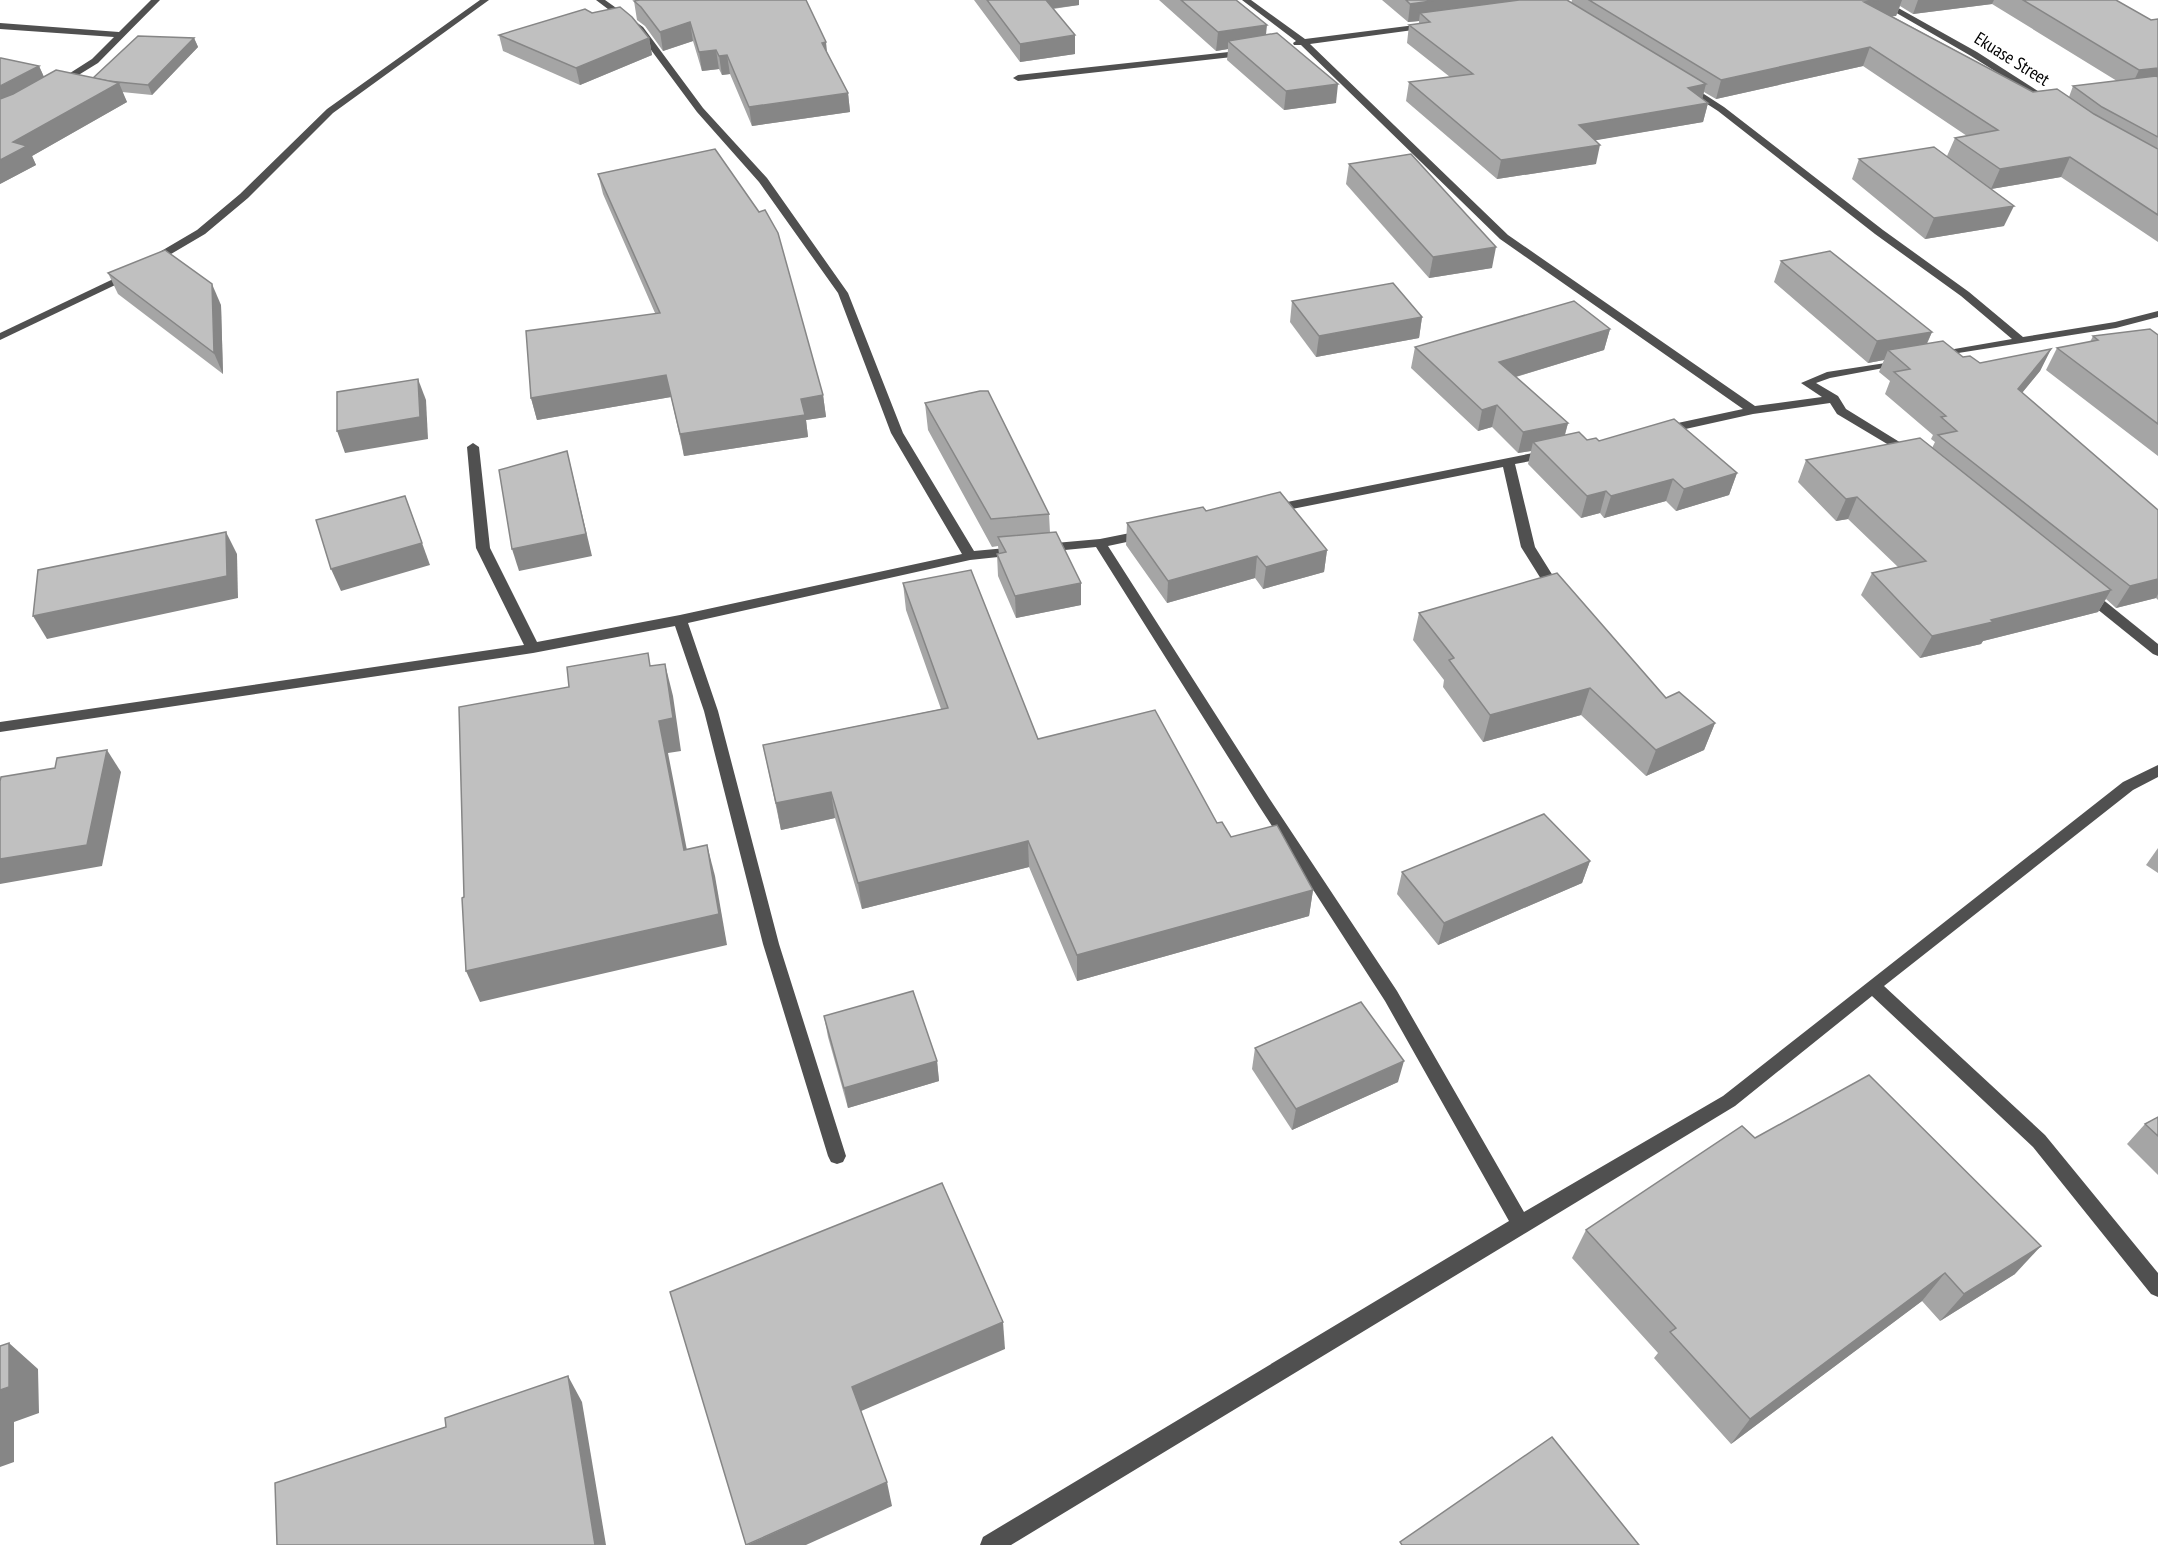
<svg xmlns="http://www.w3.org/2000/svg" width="2158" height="1545" font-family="'PT Sans Narrow',sans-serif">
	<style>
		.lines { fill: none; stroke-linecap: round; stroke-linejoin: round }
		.minor { fill: #505050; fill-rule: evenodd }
		.wall { fill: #a5a5a5; fill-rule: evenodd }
		.shaded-wall { fill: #868686 }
		.building { fill: #c0c0c0; stroke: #868686; stroke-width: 1.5 }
		.labels { text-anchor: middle; stroke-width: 4.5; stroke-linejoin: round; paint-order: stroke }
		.far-street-label { font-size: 18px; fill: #000; stroke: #fff }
	</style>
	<rect width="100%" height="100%" fill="#fff"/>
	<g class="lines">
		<g class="minor">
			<polygon points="151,0 160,0 98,63 59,87 54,84 56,82 92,59 114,37 0,29 0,23 119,32"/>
			<polygon points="480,0 489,0 333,113 248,198 205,234 154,264 146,264 146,260 197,230 240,194 327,109"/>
			<polygon points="596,0 605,0 643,27 703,108 767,178 848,293 903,433 974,551 1017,547 1024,551 1017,555 970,560 688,623 718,711 779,944 846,1156 843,1162 837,1164 831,1162 828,1156 763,944 704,711 675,626 533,653 0,732 0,722 524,645 476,548 467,447 473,443 479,447 490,548 537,642 680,615 962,554 891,433 838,293 759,182 697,112 637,31"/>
			<polygon points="1242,0 1251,0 1305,39 1431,23 1431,27 1428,28 1310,44 1508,235 1755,406 1822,397 1801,383 1827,372 1905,360 1905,364 1830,378 1816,383 1838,396 1846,409 1919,454 1917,457 1909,457 1837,414 1830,403 1753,414 1663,434 1659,433 1659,427 1743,409 1500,239 1301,45 1294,45 1293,43 1296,41"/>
			<polygon points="1874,0 1884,0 1977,52 2055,102 2047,104 1971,56"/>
			<polygon points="1247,50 1251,53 1250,55 1018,81 1013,78 1018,75"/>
			<polygon points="1684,85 1690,85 1724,107 1883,230 1969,292 2023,337 2115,322 2158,311 2158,317 2116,328 1933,357 1931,355 1937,352 2012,339 1961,296 1875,234 1718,111 1684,89"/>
			<polygon points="130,271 135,274 134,276 0,340 0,333"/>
			<polygon points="1548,450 1554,454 1552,457 1515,464 1535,547 1563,592 1556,596 1551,595 1521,547 1503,467 1272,513 1266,509 1272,505"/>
			<polygon points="1145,530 1151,534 1150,537 1108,546 1269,798 1397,991 1524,1212 1723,1096 2123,782 2158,765 2158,777 2133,790 1884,986 2045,1135 2158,1273 2158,1297 2151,1294 2033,1147 1872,996 1735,1106 1011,1545 980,1545 983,1537 1509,1221 1385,1001 1259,806 1096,547 1044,552 1037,548 1044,544 1100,539"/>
			<polygon points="2086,589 2091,590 2158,644 2158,656 2153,654 2081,596 2079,593"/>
		</g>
	</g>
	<g class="wall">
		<polygon points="974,0 1079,0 1079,5 1053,9 1075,54 1020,62"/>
		<polygon points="1159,0 1236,0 1266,35 1336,103 1284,110 1227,60 1228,49 1216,51"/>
		<path d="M1382,0H1567L1571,3L1572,0H2116L2151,20L2158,19V242L2061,177L1991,189L2004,226L1925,239L1852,179L1859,159L1947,156L1955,138L1967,136L1863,66L1716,99L1704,92L1702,99L1708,103L1703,122L1595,140L1596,164L1497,179L1406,101L1409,82L1450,77L1407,43L1409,25L1419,24V21L1408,22ZM1992,4L2117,81L2073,86L2069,97L2033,92L1892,16H1896L1900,6L1913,14Z"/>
		<polygon points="634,1 827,53 848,93 850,112 752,126 730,74 722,75 719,69 702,71 693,41 663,51 645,26 637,20"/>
		<polygon points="592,13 649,38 652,55 580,85 503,51 499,35"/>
		<polygon points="194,38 198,47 152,95 122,92 127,102 32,156 36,165 0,184 39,66 44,77 93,78"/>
		<polygon points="1349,164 1492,268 1429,278 1346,184"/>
		<polygon points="598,174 823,395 826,417 806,420 808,437 684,456 671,397 537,420 531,398 655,313 603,194"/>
		<polygon points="1781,261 1932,332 1927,344 1980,363 2051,349 2040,371 2022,393 2158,510 2158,600 2156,598 2116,608 2106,599 2098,612 1983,641 1981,644 1920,658 1861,595 1872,573 1898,567 1848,519 1836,521 1798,482 1806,460 1932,448 1935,442 1931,439 1933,435 1885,394 1890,381 1879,372 1884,360 1868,363 1774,282"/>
		<polygon points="108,273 221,305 223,374 118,294"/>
		<polygon points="1292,301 1422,317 1419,338 1316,357 1290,322"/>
		<polygon points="1610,329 1604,350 1516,377 1568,423 1565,435 1587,440 1599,441 1737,473 1729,495 1676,511 1666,501 1604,518 1600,513 1581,518 1528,464 1531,451 1518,453 1492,427 1478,431 1411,368 1415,347"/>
		<polygon points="2158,335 2158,456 2046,370 2057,348 2090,342 2093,336"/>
		<polygon points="925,403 1049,514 1050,533 1081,605 1016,618 998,576 997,554 999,554 998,546 992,547 928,430"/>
		<polygon points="1206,511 1327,550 1324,572 1263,589 1255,578 1167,603 1126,545 1127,523"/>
		<polygon points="903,583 1038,739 1217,823 1231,837 1313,890 1309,916 1077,981 1029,867 862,909 835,818 781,830 763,745 941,709 906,610"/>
		<polygon points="1419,613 1666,698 1715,723 1704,750 1646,776 1581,715 1483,742 1443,687 1444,680 1413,640"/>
		<polygon points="2158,848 2158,873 2146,865"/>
		<polygon points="1590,861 1582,883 1438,945 1397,894 1402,872"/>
		<polygon points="824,1016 937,1061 939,1081 848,1108 828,1037"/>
		<polygon points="1255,1048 1398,1082 1292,1130 1252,1069"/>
		<polygon points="2158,1117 2158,1175 2127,1144 2145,1124"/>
		<polygon points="1755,1138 2015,1274 1940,1321 1922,1301 1731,1444 1654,1358 1658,1353 1572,1258 1586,1230"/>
	</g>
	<g class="shaded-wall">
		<polygon points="1040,0 1079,0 1079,5 1040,10"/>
		<polygon points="1438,0 1543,0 1420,13 1419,21 1408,22 1410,4"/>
		<polygon points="1881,0 1902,0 1896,16 1858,20 1864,2"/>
		<polygon points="1918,0 1994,0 1992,4 1913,14"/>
		<polygon points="690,22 693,41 663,51 660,32"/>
		<polygon points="1267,25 1265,44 1228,41 1228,49 1216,51 1218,32"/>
		<polygon points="1075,35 1075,54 1020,62 1020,44"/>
		<polygon points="194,38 198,47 152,95 148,85"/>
		<polygon points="649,38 652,55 580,85 576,68"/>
		<polygon points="826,42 828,61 822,43"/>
		<polygon points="1870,47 1863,66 1716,99 1721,80"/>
		<polygon points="716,50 719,69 702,71 699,52"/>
		<polygon points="727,55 730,74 722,75 719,56"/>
		<polygon points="39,66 47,84 0,109 0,86"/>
		<polygon points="2158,68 2158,86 2130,89 2139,70"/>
		<polygon points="119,83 127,102 32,156 36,165 0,184 0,160 13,142"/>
		<polygon points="1338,84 1336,103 1284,110 1286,91"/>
		<polygon points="1706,84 1701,103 1688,88"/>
		<polygon points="848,93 850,112 752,126 749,107"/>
		<polygon points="1708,103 1703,122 1574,144 1579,125"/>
		<polygon points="1600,145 1596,164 1497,179 1501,160"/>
		<polygon points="2070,157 2061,177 1991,189 2000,169"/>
		<polygon points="2014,206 2004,226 1925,239 1934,218"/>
		<polygon points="1496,247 1492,268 1429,278 1433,257"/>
		<polygon points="212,284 221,305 223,374 214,353"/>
		<polygon points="1422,317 1419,338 1316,357 1319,336"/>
		<polygon points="1610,329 1604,350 1495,383 1499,362"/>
		<polygon points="1932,332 1922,353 1888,350 1884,360 1868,363 1877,341"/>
		<polygon points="2051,349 2040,371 2007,411 2018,389"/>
		<polygon points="666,375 671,397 537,420 531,398"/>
		<polygon points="418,379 426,400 428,439 345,453 337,431"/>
		<polygon points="823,395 826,417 806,420 808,437 684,456 680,434 801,399"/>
		<polygon points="1497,405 1492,427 1478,431 1482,410"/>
		<polygon points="1568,423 1562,444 1533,442 1531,451 1518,453 1523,432"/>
		<polygon points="567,451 592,556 519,571 512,549"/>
		<polygon points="1737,473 1729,495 1676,511 1684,489"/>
		<polygon points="1673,479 1666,501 1604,518 1611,496"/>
		<polygon points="1606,491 1600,513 1581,518 1587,496"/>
		<polygon points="405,496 430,565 341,591 331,569"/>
		<polygon points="1857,497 1848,519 1836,521 1846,499"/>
		<polygon points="226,532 237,554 238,598 47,639 33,616"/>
		<polygon points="1327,550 1324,572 1263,589 1266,567"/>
		<polygon points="1257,556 1255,578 1167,603 1168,581"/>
		<polygon points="2158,579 2158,594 2156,598 2116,608 2130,586"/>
		<polygon points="1081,583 1081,605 1016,618 1015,596"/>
		<polygon points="2111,590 2098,612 1983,641 1981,644 1920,658 1932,636 1991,620"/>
		<polygon points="665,664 673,696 681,751 668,753 693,881 684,850 659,721"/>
		<polygon points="1590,688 1581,715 1483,742 1490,715"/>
		<polygon points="1715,723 1704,750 1646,776 1656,750"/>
		<polygon points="107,750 121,772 102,866 0,884 0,859"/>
		<polygon points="831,792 835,818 781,830 776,803"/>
		<polygon points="1028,841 1029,867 862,909 858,883"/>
		<polygon points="707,845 715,876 727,945 480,1002 466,971"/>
		<polygon points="1590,861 1582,883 1438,945 1444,923"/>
		<polygon points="1313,890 1309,916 1077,981 1077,955"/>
		<polygon points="937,1061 939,1081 848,1108 844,1088"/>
		<polygon points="1404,1061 1398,1082 1292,1130 1296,1109"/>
		<polygon points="2041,1246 2015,1274 1940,1321 1964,1294"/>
		<polygon points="1945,1273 1922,1301 1731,1444 1750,1419"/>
		<polygon points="1003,1322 1005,1349 859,1412 852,1387"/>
		<polygon points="9,1343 38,1369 39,1413 14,1422 14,1462 0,1467 0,1390"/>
		<polygon points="568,1376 582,1402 606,1545 595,1545"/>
		<polygon points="887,1482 892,1506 806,1545 747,1545"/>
	</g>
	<g class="building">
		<polygon points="640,0 806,0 826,42 822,43 848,93 749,107 727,55 719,56 716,50 699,52 690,22 660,32 641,7 634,1"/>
		<polygon points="987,0 1046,0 1075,35 1020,44"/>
		<polygon points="1181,0 1236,0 1267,25 1218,32"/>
		<polygon points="1406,0 1438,0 1410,4"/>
		<polygon points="1519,0 1567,0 1706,84 1688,88 1708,103 1579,125 1600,145 1501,160 1409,82 1473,74 1409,25 1430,22 1420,13"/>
		<polygon points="1589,0 1881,0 1864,2 2033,92 2057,89 2094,114 2158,149 2158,215 2070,157 2000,169 1955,138 1998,130 1870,47 1721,80"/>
		<polygon points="2023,0 2116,0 2151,20 2158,19 2158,68 2139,70"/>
		<polygon points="620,7 632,17 649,38 576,68 499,35 585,9 592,13"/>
		<polygon points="1277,33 1338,84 1286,91 1228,41"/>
		<polygon points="138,36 194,38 148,85 108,81 93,78"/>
		<polygon points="0,58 1,58 39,66 0,86"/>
		<polygon points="56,70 119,83 13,142 27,146 0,160 0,99 13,94"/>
		<polygon points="2156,76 2158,77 2158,137 2102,107 2073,86"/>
		<polygon points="1934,147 2014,206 1934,218 1859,159"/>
		<polygon points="715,149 759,212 765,210 778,233 823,395 801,399 805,415 680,434 666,375 531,398 526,331 660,313 598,174"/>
		<polygon points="1411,154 1496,247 1433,257 1349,164"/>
		<polygon points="165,250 212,284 214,353 108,273"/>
		<polygon points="1830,251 1932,332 1877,341 1781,261"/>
		<polygon points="1393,283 1422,317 1319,336 1292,301"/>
		<polygon points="1574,301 1610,329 1499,362 1568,423 1523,432 1497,405 1482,410 1415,347"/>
		<polygon points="2150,329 2158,335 2158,424 2057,348 2098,340 2093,336"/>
		<polygon points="1943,341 1963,357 1970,356 1980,363 2051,349 2018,389 2158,510 2158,579 2130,586 1938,435 1957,431 1941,417 1946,416 1894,372 1910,369 1888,350"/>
		<polygon points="418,379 420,417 337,431 337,392"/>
		<polygon points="980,391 988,391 1049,514 991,519 925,403"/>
		<polygon points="1674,419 1737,473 1684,489 1673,479 1611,496 1606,491 1587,496 1533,442 1579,432 1587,440 1596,438 1599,441"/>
		<polygon points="1920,438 2111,590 1991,620 1993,622 1932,636 1872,573 1926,561 1857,497 1846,499 1806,460"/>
		<polygon points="567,451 586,534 512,549 499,470"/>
		<polygon points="1280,492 1327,550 1266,567 1257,556 1168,581 1127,523 1203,507 1206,511"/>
		<polygon points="405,496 422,543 331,569 316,520"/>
		<polygon points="226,532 227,576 33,616 38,570"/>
		<polygon points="1056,532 1081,583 1015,596 997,554 1006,552 998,537"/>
		<polygon points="971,570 1038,739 1155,710 1217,823 1222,822 1231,837 1277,825 1313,890 1077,955 1028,841 858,883 831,792 776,803 763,745 948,708 903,583"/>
		<polygon points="1557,573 1666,698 1679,692 1715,723 1656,750 1590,688 1490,715 1449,660 1454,658 1419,613"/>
		<polygon points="648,653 650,666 665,664 673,718 659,721 684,850 707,845 719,914 466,971 462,898 464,897 459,707 569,687 567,667"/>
		<polygon points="107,750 87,845 0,859 0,781 1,777 55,768 57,758"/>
		<polygon points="1544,814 1590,861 1444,923 1402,872"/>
		<polygon points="913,991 937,1061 844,1088 824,1016"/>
		<polygon points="1361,1002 1404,1061 1296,1109 1255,1048"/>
		<polygon points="1869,1075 2041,1246 1964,1294 1945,1273 1750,1419 1670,1332 1676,1328 1586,1230 1742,1126 1755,1138"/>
		<polygon points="2158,1117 2158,1136 2145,1124"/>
		<polygon points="942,1183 1003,1322 852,1387 887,1482 746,1545 670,1292"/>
		<polygon points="9,1343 9,1387 0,1390 0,1346"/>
		<polygon points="568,1376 595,1545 277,1545 275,1483 446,1427 445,1418"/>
		<polygon points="1552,1437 1639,1545 1402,1545 1400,1542"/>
	</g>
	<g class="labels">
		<g class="far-street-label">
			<text transform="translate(2012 59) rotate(32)" y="6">Ekuase Street</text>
		</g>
	</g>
</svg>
